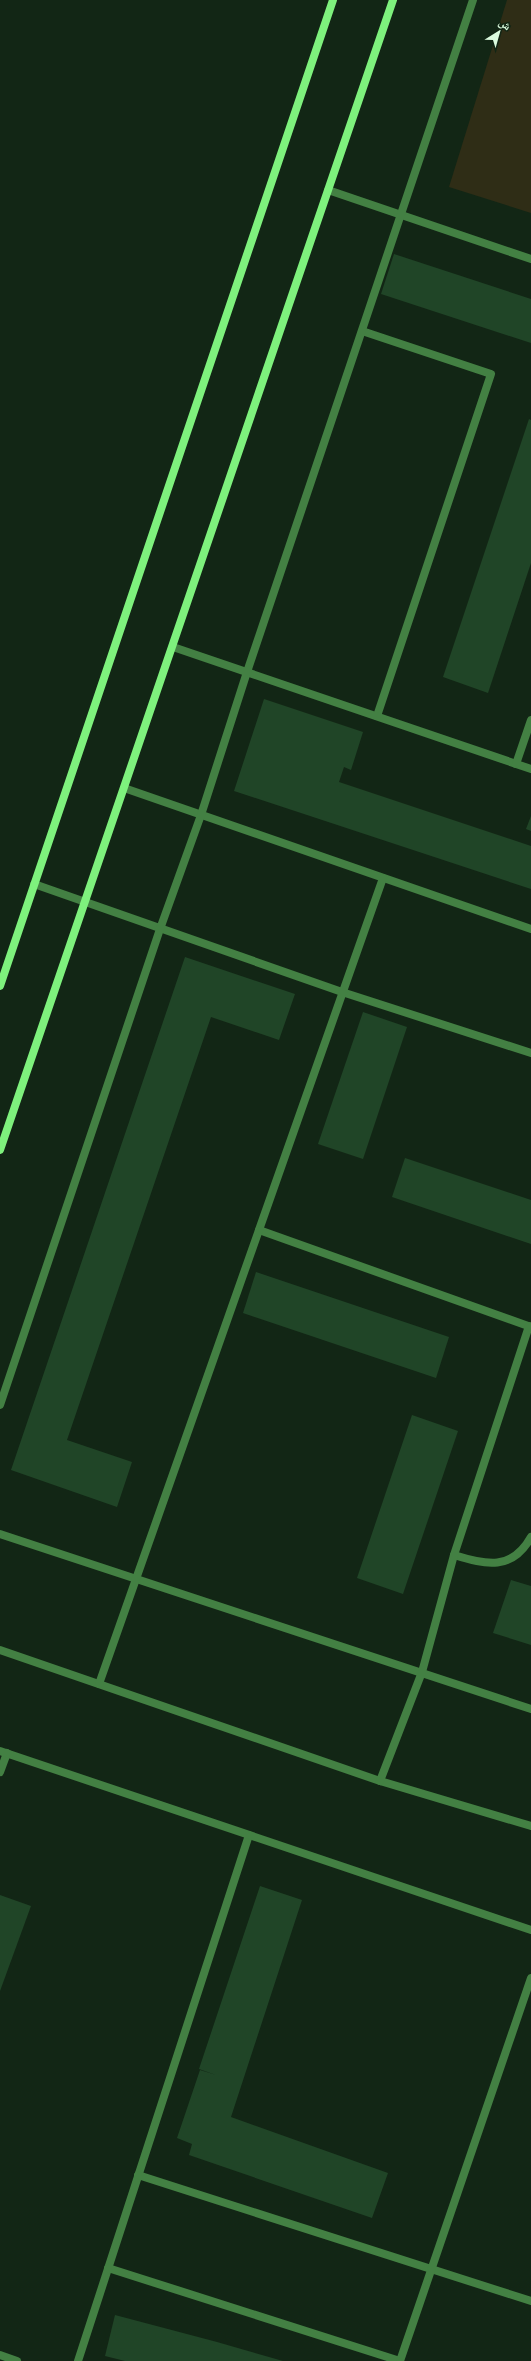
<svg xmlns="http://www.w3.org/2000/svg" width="531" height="2361" font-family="Quicksand,'Noto Naskh Arabic',sans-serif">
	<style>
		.green { fill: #2f2d16 }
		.building { fill: #204527 }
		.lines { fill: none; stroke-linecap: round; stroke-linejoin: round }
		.lane { stroke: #438043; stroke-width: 8 }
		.street { stroke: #438043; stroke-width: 8 }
		.secondary { stroke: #7ef17d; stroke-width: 8 }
	</style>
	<rect width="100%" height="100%" fill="#122615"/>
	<polygon class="green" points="507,0 531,0 531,213 449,187"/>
	<g class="building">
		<polygon points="394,254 531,299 531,343 381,294"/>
		<polygon points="529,419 531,420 531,563 488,693 443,677"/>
		<polygon points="264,699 363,732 351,770 344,767 339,782 531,846 531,889 234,791"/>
		<polygon points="531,816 531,831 526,829"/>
		<polygon points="185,957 295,994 279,1040 211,1017 67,1440 132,1462 117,1507 11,1470"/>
		<polygon points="363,1012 407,1027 363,1159 318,1144"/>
		<polygon points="405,1158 531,1200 531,1244 392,1197"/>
		<polygon points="256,1272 449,1337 436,1378 243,1313"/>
		<polygon points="412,1415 458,1431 403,1594 357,1578"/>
		<polygon points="511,1580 531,1586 531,1645 493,1633"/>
		<polygon points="260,1886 302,1900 231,2117 388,2173 372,2218 189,2155 192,2144 177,2138 200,2070 216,2075 199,2069"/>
		<polygon points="0,1895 31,1906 0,1991"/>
		<polygon points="115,2315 217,2342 283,2361 125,2361 105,2356"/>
	</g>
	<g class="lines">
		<g class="lane">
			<polyline points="0,1772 7,1753"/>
			<polyline points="0,2355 17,2361"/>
			<polyline points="78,2361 249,1835"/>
		</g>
		<g class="street">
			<polyline points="328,190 531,259"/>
			<polyline points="362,331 491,374 377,716"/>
			<polyline points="173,647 531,769"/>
			<polyline points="516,764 531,720"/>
			<polyline points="124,788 531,929"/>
			<polyline points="34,884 342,992 531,1053"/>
			<polyline points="259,1230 531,1327"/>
			<polyline points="0,1405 160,929 201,815 247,672 473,0"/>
			<polyline points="0,1534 531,1709"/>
			<path d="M454,1555C486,1565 512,1571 531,1537"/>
			<polyline points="0,1650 380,1781 531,1826"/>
			<polyline points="99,1684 383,878"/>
			<polyline points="0,1751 531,1930"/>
			<polyline points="380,1781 422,1672 454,1555 529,1326"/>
			<polyline points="138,2175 531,2301"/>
			<polyline points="108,2268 400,2361"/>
			<polyline points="400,2361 531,1978"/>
		</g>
		<g class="secondary">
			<polyline points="0,986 333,0"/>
			<polyline points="0,1150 393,0"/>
		</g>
	</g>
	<g transform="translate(499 32) rotate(37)" stroke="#122615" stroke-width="3" paint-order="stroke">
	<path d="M0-3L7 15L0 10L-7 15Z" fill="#dbfbde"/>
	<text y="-6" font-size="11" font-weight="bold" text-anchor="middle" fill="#dbfbde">ش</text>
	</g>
</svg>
